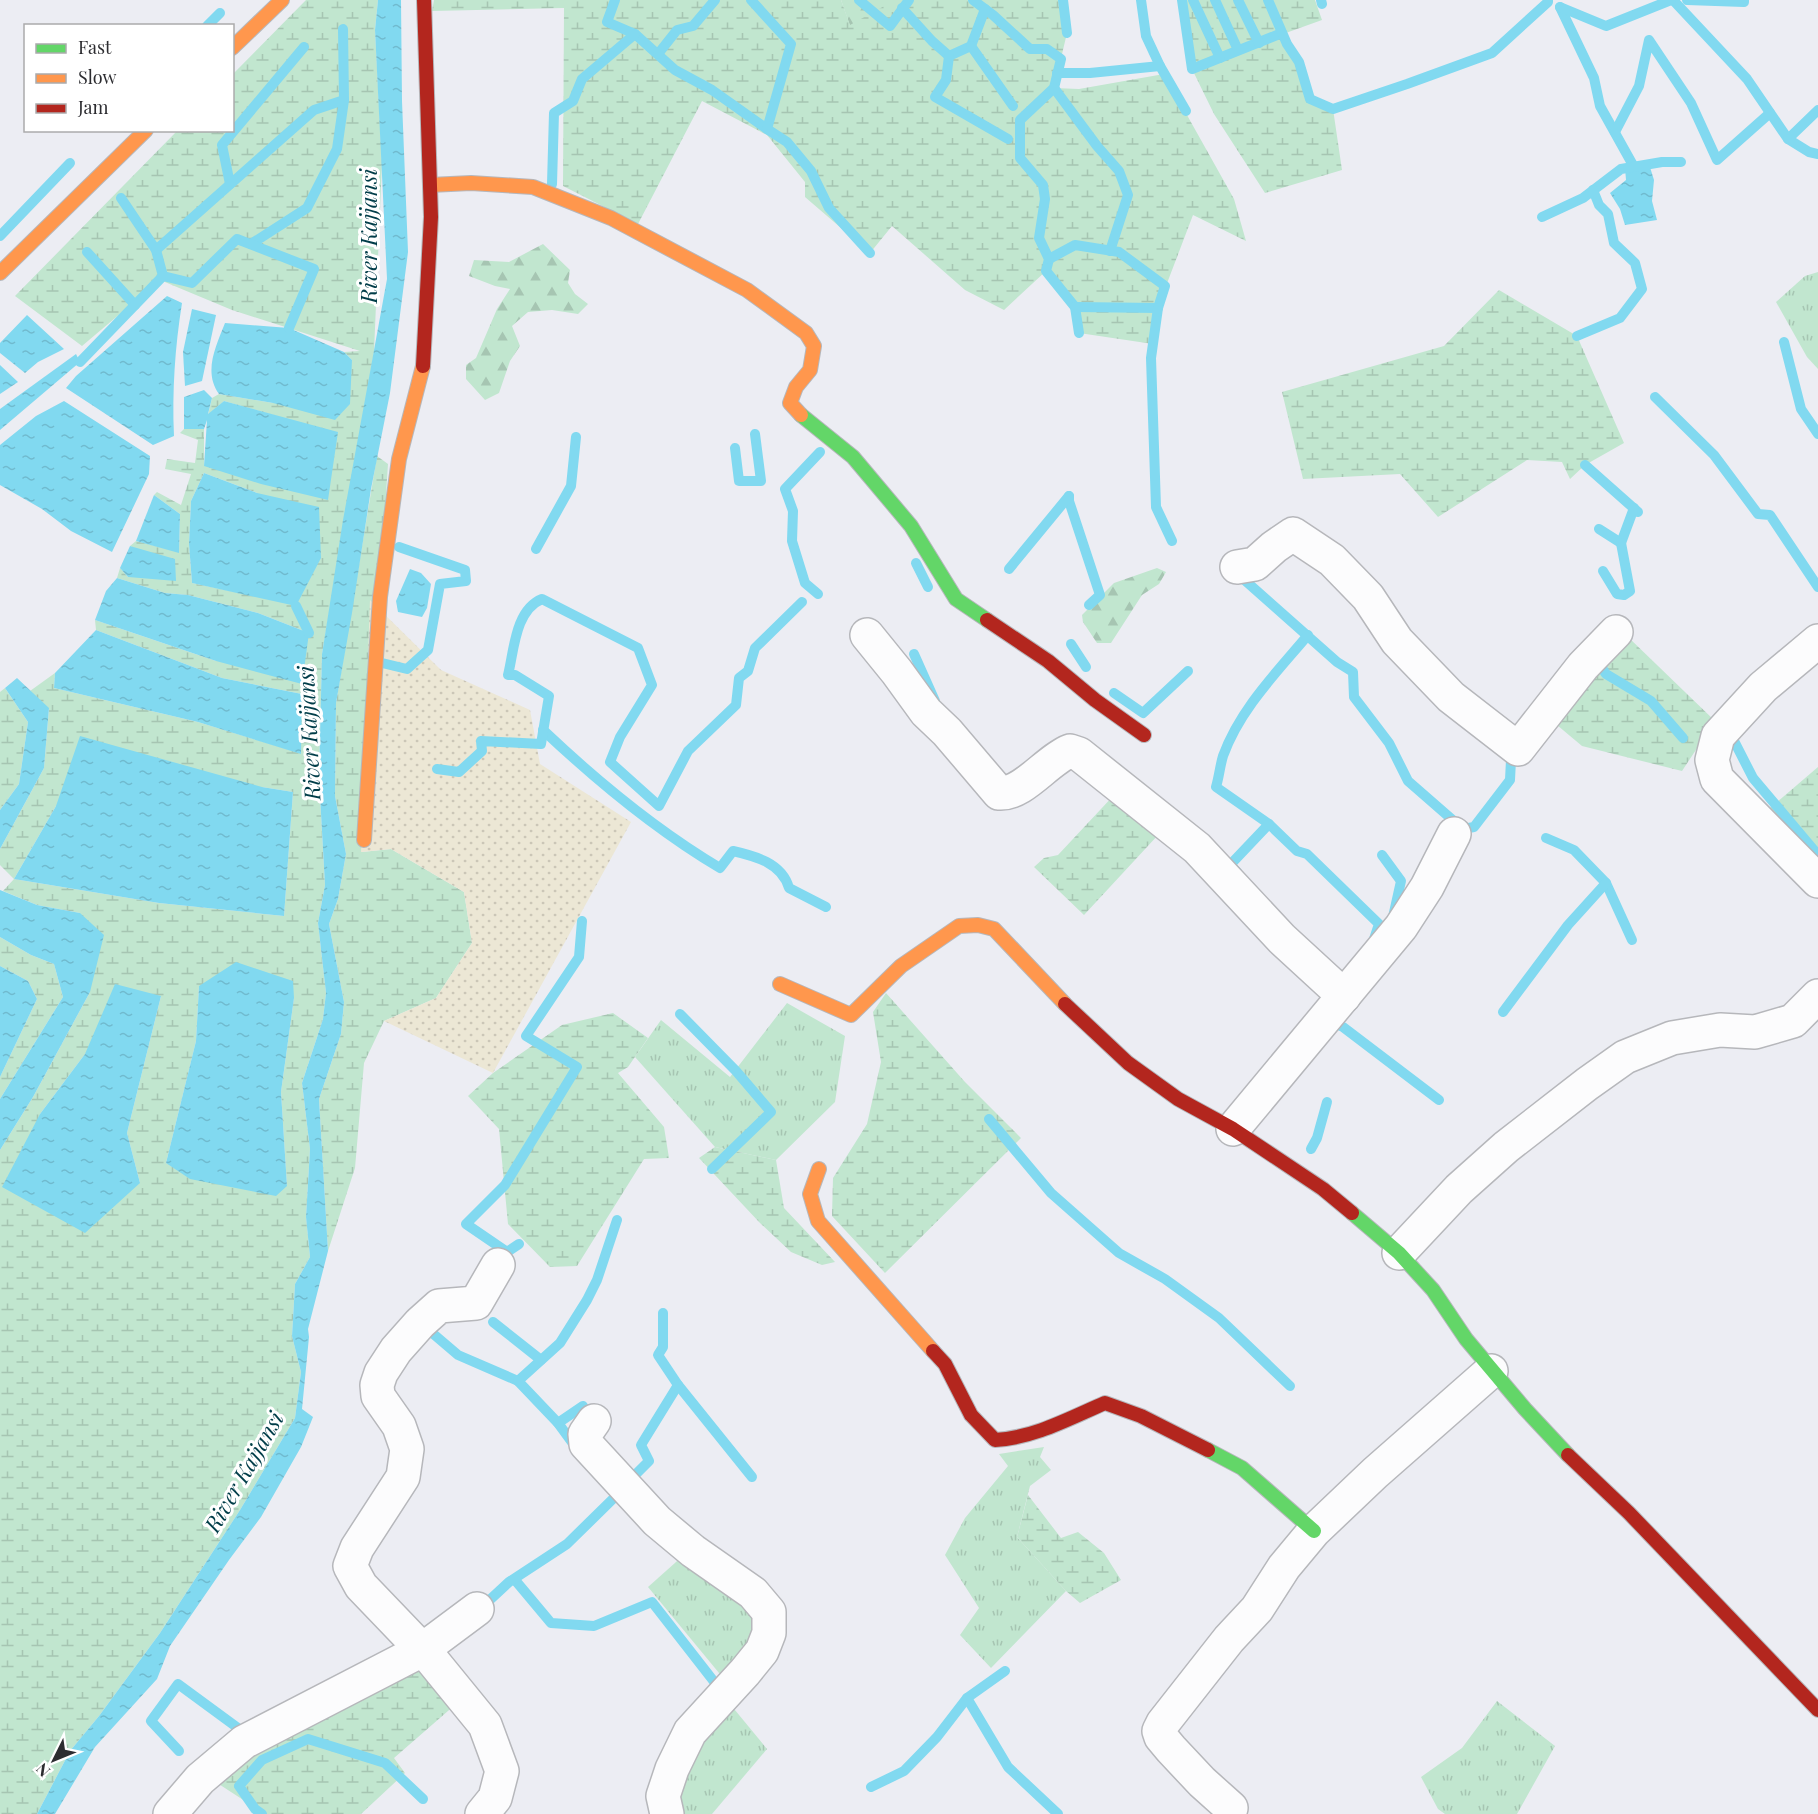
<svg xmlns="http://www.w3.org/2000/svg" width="1818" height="1814" font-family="'Playfair Display',serif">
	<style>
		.grass { fill: url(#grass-tufts) }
		.forest { fill: url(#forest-firs) }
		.wetland { fill: url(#wetland-marsh); fill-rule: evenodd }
		.sand { fill: url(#sand-dots) }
		.water { fill: url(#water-ripples) }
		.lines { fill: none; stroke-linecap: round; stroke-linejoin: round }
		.stream { stroke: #81d9f0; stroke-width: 10 }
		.street-casing { stroke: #b6b7bb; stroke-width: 36 }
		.fast-casing { stroke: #b6b7bb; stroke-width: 16 }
		.slow-casing { stroke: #b6b7bb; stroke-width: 16 }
		.jam-casing { stroke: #b6b7bb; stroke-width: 16 }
		.street { stroke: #fcfcfd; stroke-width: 33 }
		.fast { stroke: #63d668; stroke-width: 14 }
		.slow { stroke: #ff974d; stroke-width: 14 }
		.jam { stroke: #b3261e; stroke-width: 14 }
		.labels { text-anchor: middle; stroke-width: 6; stroke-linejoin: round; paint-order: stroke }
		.water-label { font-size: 22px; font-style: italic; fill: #013d49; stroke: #fff }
	</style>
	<defs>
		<pattern id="grass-tufts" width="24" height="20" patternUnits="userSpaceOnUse" patternTransform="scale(1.5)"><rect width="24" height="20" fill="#c1e6cf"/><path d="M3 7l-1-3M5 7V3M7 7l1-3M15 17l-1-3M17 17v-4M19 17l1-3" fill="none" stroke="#a6c5b2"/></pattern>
		<pattern id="forest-firs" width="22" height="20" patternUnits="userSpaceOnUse" patternTransform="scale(1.5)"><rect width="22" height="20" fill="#c1e6cf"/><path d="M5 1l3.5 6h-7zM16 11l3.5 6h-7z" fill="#a6c5b2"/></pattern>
		<pattern id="wetland-marsh" width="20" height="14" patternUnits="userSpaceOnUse" patternTransform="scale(1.5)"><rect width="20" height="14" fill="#c1e6cf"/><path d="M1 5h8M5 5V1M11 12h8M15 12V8" fill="none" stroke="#a6c5b2"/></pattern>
		<pattern id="sand-dots" width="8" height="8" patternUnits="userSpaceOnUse" patternTransform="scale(1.5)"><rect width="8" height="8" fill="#ece7d5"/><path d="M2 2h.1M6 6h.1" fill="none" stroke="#cbc6b7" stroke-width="1.8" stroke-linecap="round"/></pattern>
		<pattern id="water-ripples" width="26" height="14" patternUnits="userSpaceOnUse" patternTransform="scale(1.5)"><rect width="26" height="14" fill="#81d9f0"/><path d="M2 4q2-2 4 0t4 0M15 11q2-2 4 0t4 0" fill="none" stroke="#70bace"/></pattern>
	</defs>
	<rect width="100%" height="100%" fill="#ecedf3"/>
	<g class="grass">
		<polygon points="1818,272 1818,369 1807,357 1776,302 1805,276"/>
		<polygon points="787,1003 845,1036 835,1102 776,1160 715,1147 635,1057 661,1020 730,1077"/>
		<polygon points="1044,1447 1040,1457 1051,1470 1030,1486 1017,1537 1066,1591 991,1668 960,1635 979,1608 945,1555 965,1518 1008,1466 999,1454"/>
		<polygon points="685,1554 748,1604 757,1623 755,1651 724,1679 648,1587"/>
		<polygon points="1497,1701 1555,1746 1517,1814 1445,1814 1438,1809 1421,1777 1462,1748"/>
		<polygon points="730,1704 767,1749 712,1814 678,1814 671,1795 700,1738"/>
	</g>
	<g class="forest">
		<polygon points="841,0 895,0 895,1 850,26"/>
		<polygon points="543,244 570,270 568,283 575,294 588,304 578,314 552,310 528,312 512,326 520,346 510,361 499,393 485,400 466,379 466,365 476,358 497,309 510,289 495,286 469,276 474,260 509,262"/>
		<polygon points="1157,568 1166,572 1159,584 1142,595 1111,643 1097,643 1083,622 1082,615 1114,583"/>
	</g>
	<g class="wetland">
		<path d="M306,0H378L375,30L382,163L374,352L322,654L319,778L325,885L318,923L326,993L323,1019L302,1083L310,1149L306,1217L310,1257L295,1284L292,1336L301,1372L295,1418L240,1510L160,1633L99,1716L70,1751L37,1814H0V1150L33,1097L90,992L80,913L37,905L3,891L14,879L0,865V849L44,768L49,709L30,691L55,673L54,688L198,722L300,753L302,694L222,678L96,630L95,620L216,661L309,633L258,613L188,595L165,593L117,578L120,568L128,577L139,550L130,546L136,541L179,552L180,514L154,495L157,492L181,505L191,474L165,469L167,459L195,463L198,440L180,433L184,429H204V466L280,417L224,401L208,415L212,398L219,394L273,403L352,360L344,352L360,351L232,310L160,280L82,346L15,296L177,131L232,130L233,74ZM204,473L257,493L235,592L192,583L189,544L191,501ZM262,787L293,792L284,916L159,903L14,879L56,806ZM199,986L294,998L281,1092L287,1186L166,1163L196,1041ZM161,996L127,1133L140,1183L40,1114L85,1054Z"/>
		<polygon points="434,0 841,0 850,25 895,0 1063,0 1067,33 1054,88 1079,89 1164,74 1234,199 1246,241 1193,215 1158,307 1153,344 1079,333 1075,307 1046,271 1004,310 965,290 892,226 870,253 805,197 805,182 767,135 702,101 638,224 563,186 564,8 432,11"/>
		<polygon points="1182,0 1315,0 1322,20 1283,34 1310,99 1333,109 1342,170 1265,193 1214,114 1192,69"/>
		<polygon points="1499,290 1577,336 1624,443 1585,465 1570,479 1562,462 1527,460 1438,517 1400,474 1303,479 1282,392 1444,346"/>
		<polygon points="377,456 388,464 362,852 391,849 464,892 472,943 436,998 384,1021 364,1063 355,1168 328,1251 319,1099 341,1034 344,1002 329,924 338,899 346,854 335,796 336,703"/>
		<polygon points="1627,636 1715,721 1682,771 1582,746 1551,720"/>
		<polygon points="5,688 28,722 19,784 0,810 0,692"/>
		<polygon points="1818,767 1818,871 1763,814"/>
		<polygon points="1115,794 1159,834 1084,915 1034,867 1044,858 1058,855"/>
		<polygon points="0,937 31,955 54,964 63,997 0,1099 0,1077 37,999 28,981 0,966"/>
		<polygon points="886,993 965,1082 1021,1138 885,1273 832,1216 833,1178 867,1124 881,1062 873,1012"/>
		<polygon points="613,1013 648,1038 628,1067 618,1073 664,1127 669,1158 644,1159 577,1266 550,1267 508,1224 499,1129 468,1096 493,1073 562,1025"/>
		<polygon points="715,1147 776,1160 784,1208 835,1262 822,1265 791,1252 760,1223 699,1158"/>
		<polygon points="1028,1495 1061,1538 1078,1532 1104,1553 1121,1580 1080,1603 1066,1591 1017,1537"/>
		<polygon points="417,1664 456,1704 394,1758 405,1773 361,1814 265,1814 211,1779"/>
	</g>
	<polygon class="sand" points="370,600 441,670 530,710 540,764 631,822 493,1073 384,1021 436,998 472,943 464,892 391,849 361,852"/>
	<g class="water">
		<polygon points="378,0 401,0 402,101 408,252 390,393 371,489 352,613 336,703 335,796 346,854 338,899 329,924 344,1002 341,1034 319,1099 328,1251 308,1329 309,1337 302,1409 313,1417 301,1447 261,1517 229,1560 170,1646 157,1679 95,1747 55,1814 37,1814 70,1751 99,1716 160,1633 240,1510 295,1418 301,1372 292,1336 295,1284 310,1257 306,1217 310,1149 302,1083 323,1019 326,993 318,923 325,885 319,778 322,654 343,520 387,279 375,30"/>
		<polygon points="1649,164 1654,180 1652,201 1657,220 1625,225 1620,209 1610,193 1626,180 1625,168"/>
		<path d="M167,296L182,303C175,347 172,391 174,436L153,445L66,388L76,376Z"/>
		<polygon points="192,309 216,315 202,381 185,386 183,352"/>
		<polygon points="27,315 64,349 38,362 25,373 0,353 0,343"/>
		<path d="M225,323L289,328L344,352L352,360L350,404L335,420L273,403L219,394C203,372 216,346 225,323Z"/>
		<polygon points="76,354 80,362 0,430 0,409"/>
		<polygon points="0,365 18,382 0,394"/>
		<polygon points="204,390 212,398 208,414 224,401 338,432 328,500 261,484 204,466 207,420 204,429 184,429 184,397"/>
		<polygon points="64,401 150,456 149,474 112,552 71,531 42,509 0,485 0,445 36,416"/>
		<polygon points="204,473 257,493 319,507 321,558 296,606 192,583 189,544 191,501"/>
		<polygon points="154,495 180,514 179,553 136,541"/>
		<polygon points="130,546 175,559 176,581 128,577 120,568"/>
		<polygon points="410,569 421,573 431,584 427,608 422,617 398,612 396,601"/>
		<polygon points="117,578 165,593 188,595 258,613 309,633 302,684 216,661 95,620 106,591"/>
		<polygon points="96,630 222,678 302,694 301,754 198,722 54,688 55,673"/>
		<polygon points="17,678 49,708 44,768 0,849 0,810 19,784 28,722 5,688"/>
		<polygon points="80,736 262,787 293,792 284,916 159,903 14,879 56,806"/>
		<polygon points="0,890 37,905 80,913 104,935 90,992 33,1097 0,1150 0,1099 63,997 54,964 31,955 0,937"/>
		<polygon points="236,962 293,981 294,998 281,1092 287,1186 276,1196 190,1179 166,1163 196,1041 199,986"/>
		<polygon points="0,966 28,981 37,999 0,1077"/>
		<polygon points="115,984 161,996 127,1133 140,1183 85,1233 2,1187 40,1114 85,1054"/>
	</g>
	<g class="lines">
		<g class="stream">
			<polyline points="615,0 607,22 635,34 675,70 712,90 767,129"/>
			<polyline points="751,0 791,44 767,129 787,142 811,171 829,208 870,253"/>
			<polyline points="859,0 890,26 909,0"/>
			<polyline points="973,0 993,15 1030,49 1047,49 1061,59 1054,88 1020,120 1020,158 1043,185 1045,199 1039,238 1049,259 1046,271 1075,307 1079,333"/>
			<polyline points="1063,0 1067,33"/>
			<polyline points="1182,0 1192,69 1282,33"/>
			<polyline points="1193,0 1220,58"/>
			<polyline points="1215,0 1238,50"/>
			<polyline points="1238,0 1259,43"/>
			<polyline points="1268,0 1287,44 1299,62 1310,99 1333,109 1407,84 1492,53 1548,2 1548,0"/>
			<polyline points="1321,0 1322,4"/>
			<polyline points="1673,0 1747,79 1788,139 1818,110"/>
			<polyline points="1687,0 1744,2 1744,0"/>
			<polyline points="1560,7 1594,78 1600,106 1634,167"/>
			<polyline points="1560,7 1606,26 1671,0"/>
			<polyline points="902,8 932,41 949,56 971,46 985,9"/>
			<polyline points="207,26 220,13"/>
			<polyline points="971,46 1013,106"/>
			<polyline points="658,54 677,30 693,26 715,0"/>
			<polyline points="949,56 946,80 935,97 1008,139"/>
			<polyline points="1160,66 1186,111"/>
			<polyline points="1057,73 1090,73 1160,66 1146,36 1141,0"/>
			<polyline points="1054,88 1097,146 1119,171 1128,195 1110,251"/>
			<polyline points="1615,132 1639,86 1649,40 1691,103 1717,160 1770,113"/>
			<polyline points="1788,139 1809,152 1818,154"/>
			<polyline points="230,184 222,145 304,47"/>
			<polyline points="552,184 554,113 573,101 582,79 635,34"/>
			<polyline points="121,198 156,250 163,276"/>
			<polyline points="1542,217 1583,198 1621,169 1662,162 1681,162"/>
			<polyline points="0,236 70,163"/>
			<polyline points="251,244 307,208 337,149 344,100"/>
			<polyline points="156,250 314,110 344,100 343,29"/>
			<polyline points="87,252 135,305"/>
			<polyline points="1049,259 1075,245 1119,252 1165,286 1158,308 1075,307"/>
			<polyline points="1158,308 1151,358 1156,507 1172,541"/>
			<polyline points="1577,336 1620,318 1642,289 1635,263 1614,243 1608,214 1599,205 1593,190"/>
			<polyline points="1784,342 1801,409 1818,434"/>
			<polyline points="80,362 163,276 192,283 237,239 314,269 289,328"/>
			<polyline points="1655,397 1714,455 1758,514 1770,515 1818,587"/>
			<polyline points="735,448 739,481 761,481 755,434"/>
			<polyline points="1585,465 1638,512"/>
			<polyline points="1069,496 1069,501 1100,595 1089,605"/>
			<polyline points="1599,529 1621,543 1634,508"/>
			<polyline points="536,549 571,486 576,437"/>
			<polyline points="916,563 928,587"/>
			<polyline points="1009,569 1069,496"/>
			<polyline points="1603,571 1617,594 1624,595 1630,591 1621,543"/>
			<polyline points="1240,576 1337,662 1353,672 1354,697 1389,743 1408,781 1463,829 1474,827 1510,780 1511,760"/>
			<polyline points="818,594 805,583 792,541 793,511 785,489 820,452"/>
			<polyline points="296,606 309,633"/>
			<path d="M1308,635C1277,672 1240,709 1223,756C1220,766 1219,777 1216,787L1269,824L1297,851L1307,854L1379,924L1373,942"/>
			<polyline points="1071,644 1086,667"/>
			<polyline points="914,654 935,701"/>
			<polyline points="1596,659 1606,674 1651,701 1683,738"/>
			<polyline points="382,663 407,669 428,650 440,584 466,581 465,570 399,547"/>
			<polyline points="1114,693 1143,713 1188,671"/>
			<path d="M543,730C597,781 656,830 720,868L733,851C755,856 782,863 789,888L826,907"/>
			<polyline points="1730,733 1753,778 1818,855"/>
			<path d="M437,769L459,772L482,751L481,741L541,744L549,696L515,675H508C514,651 515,610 542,599L638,648L652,685L620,737L610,762L659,806L688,751L736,705L739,678L748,671L755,648L802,602"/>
			<polyline points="1546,838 1574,850 1606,883 1632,940"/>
			<polyline points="1382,855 1401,881 1393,917"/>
			<polyline points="1237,872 1230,865 1269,824"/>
			<polyline points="1503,1012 1568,925 1606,883"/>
			<polyline points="680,1014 736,1071 771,1112 712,1169"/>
			<polyline points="1334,1018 1331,1022 1343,1027 1439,1100"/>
			<polyline points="989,1119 1051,1193 1119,1253 1165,1279 1219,1318 1290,1386"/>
			<polyline points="1311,1149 1317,1138 1327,1102"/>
			<polyline points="519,1244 507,1252 466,1224 505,1185 577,1067 526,1036 579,957 582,921"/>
			<polyline points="663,1313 663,1347 658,1355 678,1385 752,1477"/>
			<polyline points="493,1322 541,1360"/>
			<polyline points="424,1326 458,1355 518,1381 560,1343 587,1300 597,1280 617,1220"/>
			<polyline points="518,1381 558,1423 577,1449"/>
			<polyline points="558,1423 583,1406"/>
			<polyline points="627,1483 649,1461 641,1445 678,1385"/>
			<polyline points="515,1580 551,1623 594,1626 652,1602 719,1688"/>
			<polyline points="481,1608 509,1582 567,1544 621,1491"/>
			<polyline points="967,1698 1008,1767 1058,1814"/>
			<polyline points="179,1751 151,1721 178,1684 242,1731"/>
			<polyline points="871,1787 904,1771 937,1737 967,1698 1005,1671"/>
			<polyline points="262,1814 255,1809 239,1786 262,1760 308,1739 385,1763 423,1799"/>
		</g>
		<g class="street-casing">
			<g id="street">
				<polyline points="1237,567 1255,564 1274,547 1293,534 1332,560 1368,597 1397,641 1451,697 1518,749 1583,666 1616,632"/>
				<path d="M867,635L897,672L926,712L947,732L999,793C1023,795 1047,760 1070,751L1079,754L1197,848L1282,939L1344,996"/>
				<polyline points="1818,641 1763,687 1718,736 1712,760 1717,779 1818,881"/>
				<polyline points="1233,1129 1401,927 1427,887 1454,834"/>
				<polyline points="1399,1253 1459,1189 1506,1147 1587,1084 1625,1057 1672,1038 1720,1030 1755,1032 1793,1021 1818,996"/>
				<polyline points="594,1421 585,1434 586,1444 657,1521 693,1551 753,1593 769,1612 769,1633 762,1651 745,1672 690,1732 672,1769 663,1796 667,1814"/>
				<polyline points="1231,1808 1202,1782 1171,1749 1161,1737 1159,1731 1163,1723 1229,1639 1257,1609 1284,1567 1314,1531 1375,1473 1491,1371"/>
				<polyline points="170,1814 200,1779 244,1742 422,1650 477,1609"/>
				<polyline points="482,1814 495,1798 502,1771 485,1725 432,1660 361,1586 350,1566 357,1548 403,1477 407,1449 399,1426 378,1396 377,1385 381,1373 396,1350 420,1323 439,1306 476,1303 498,1265"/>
			</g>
		</g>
		<g class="fast-casing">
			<g id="fast">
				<polyline points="801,415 853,457 911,526 956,599 987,620"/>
				<polyline points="1352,1213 1399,1253 1433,1290 1466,1339 1525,1409 1568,1455"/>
				<polyline points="1208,1450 1242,1468 1314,1531"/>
			</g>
		</g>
		<g class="slow-casing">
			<g id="slow">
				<polyline points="232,48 282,0"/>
				<polyline points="430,185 471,183 533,187 611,218 747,290 806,333 814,346 810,370 796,387 790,403 801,415"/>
				<polyline points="0,273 146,130"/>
				<polyline points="364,840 380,597 399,459 423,366"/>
				<polyline points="780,984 851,1015 901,966 959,926 978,925 994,929 1065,1004"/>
				<polyline points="819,1169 810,1194 818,1221 933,1351"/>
			</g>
		</g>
		<g class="jam-casing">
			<g id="jam">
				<polyline points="423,366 431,217 424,0"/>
				<polyline points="987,620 1048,661 1095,700 1144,735"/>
				<polyline points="1065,1004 1128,1063 1178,1099 1233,1129 1323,1189 1352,1213"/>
				<path d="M933,1351L945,1364L971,1415L995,1440C1034,1438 1070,1418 1105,1403L1141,1416L1208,1450"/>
				<polyline points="1568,1455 1629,1513 1818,1710"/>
			</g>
		</g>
		<use href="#street" class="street"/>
		<use href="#fast" class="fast"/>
		<use href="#slow" class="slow"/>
		<use href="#jam" class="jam"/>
	</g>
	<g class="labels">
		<g class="water-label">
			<text transform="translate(369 236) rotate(-90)" y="8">River Kajjansi</text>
			<text transform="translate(309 733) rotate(-93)" y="8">River Kajjansi</text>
			<text transform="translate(244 1472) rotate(-60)" y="8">River Kajjansi</text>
		</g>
	</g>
	<rect x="24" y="24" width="210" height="108" fill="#ffffff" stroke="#ababac" stroke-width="1.5"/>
	<rect x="36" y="44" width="30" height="9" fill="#63d668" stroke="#ababac" stroke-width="1.5"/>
	<text x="78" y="54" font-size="18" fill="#2c2c30">Fast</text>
	<rect x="36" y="74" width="30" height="9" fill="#ff974d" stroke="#ababac" stroke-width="1.5"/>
	<text x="78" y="84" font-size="18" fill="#2c2c30">Slow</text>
	<rect x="36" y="104" width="30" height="9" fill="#b3261e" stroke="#ababac" stroke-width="1.5"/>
	<text x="78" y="114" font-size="18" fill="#2c2c30">Jam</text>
	<g transform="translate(54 1760) rotate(227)" stroke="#ffffff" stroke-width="4.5" paint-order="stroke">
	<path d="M0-4.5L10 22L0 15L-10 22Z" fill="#2c2c30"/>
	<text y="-9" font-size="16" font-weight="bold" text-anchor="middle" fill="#2c2c30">N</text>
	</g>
</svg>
